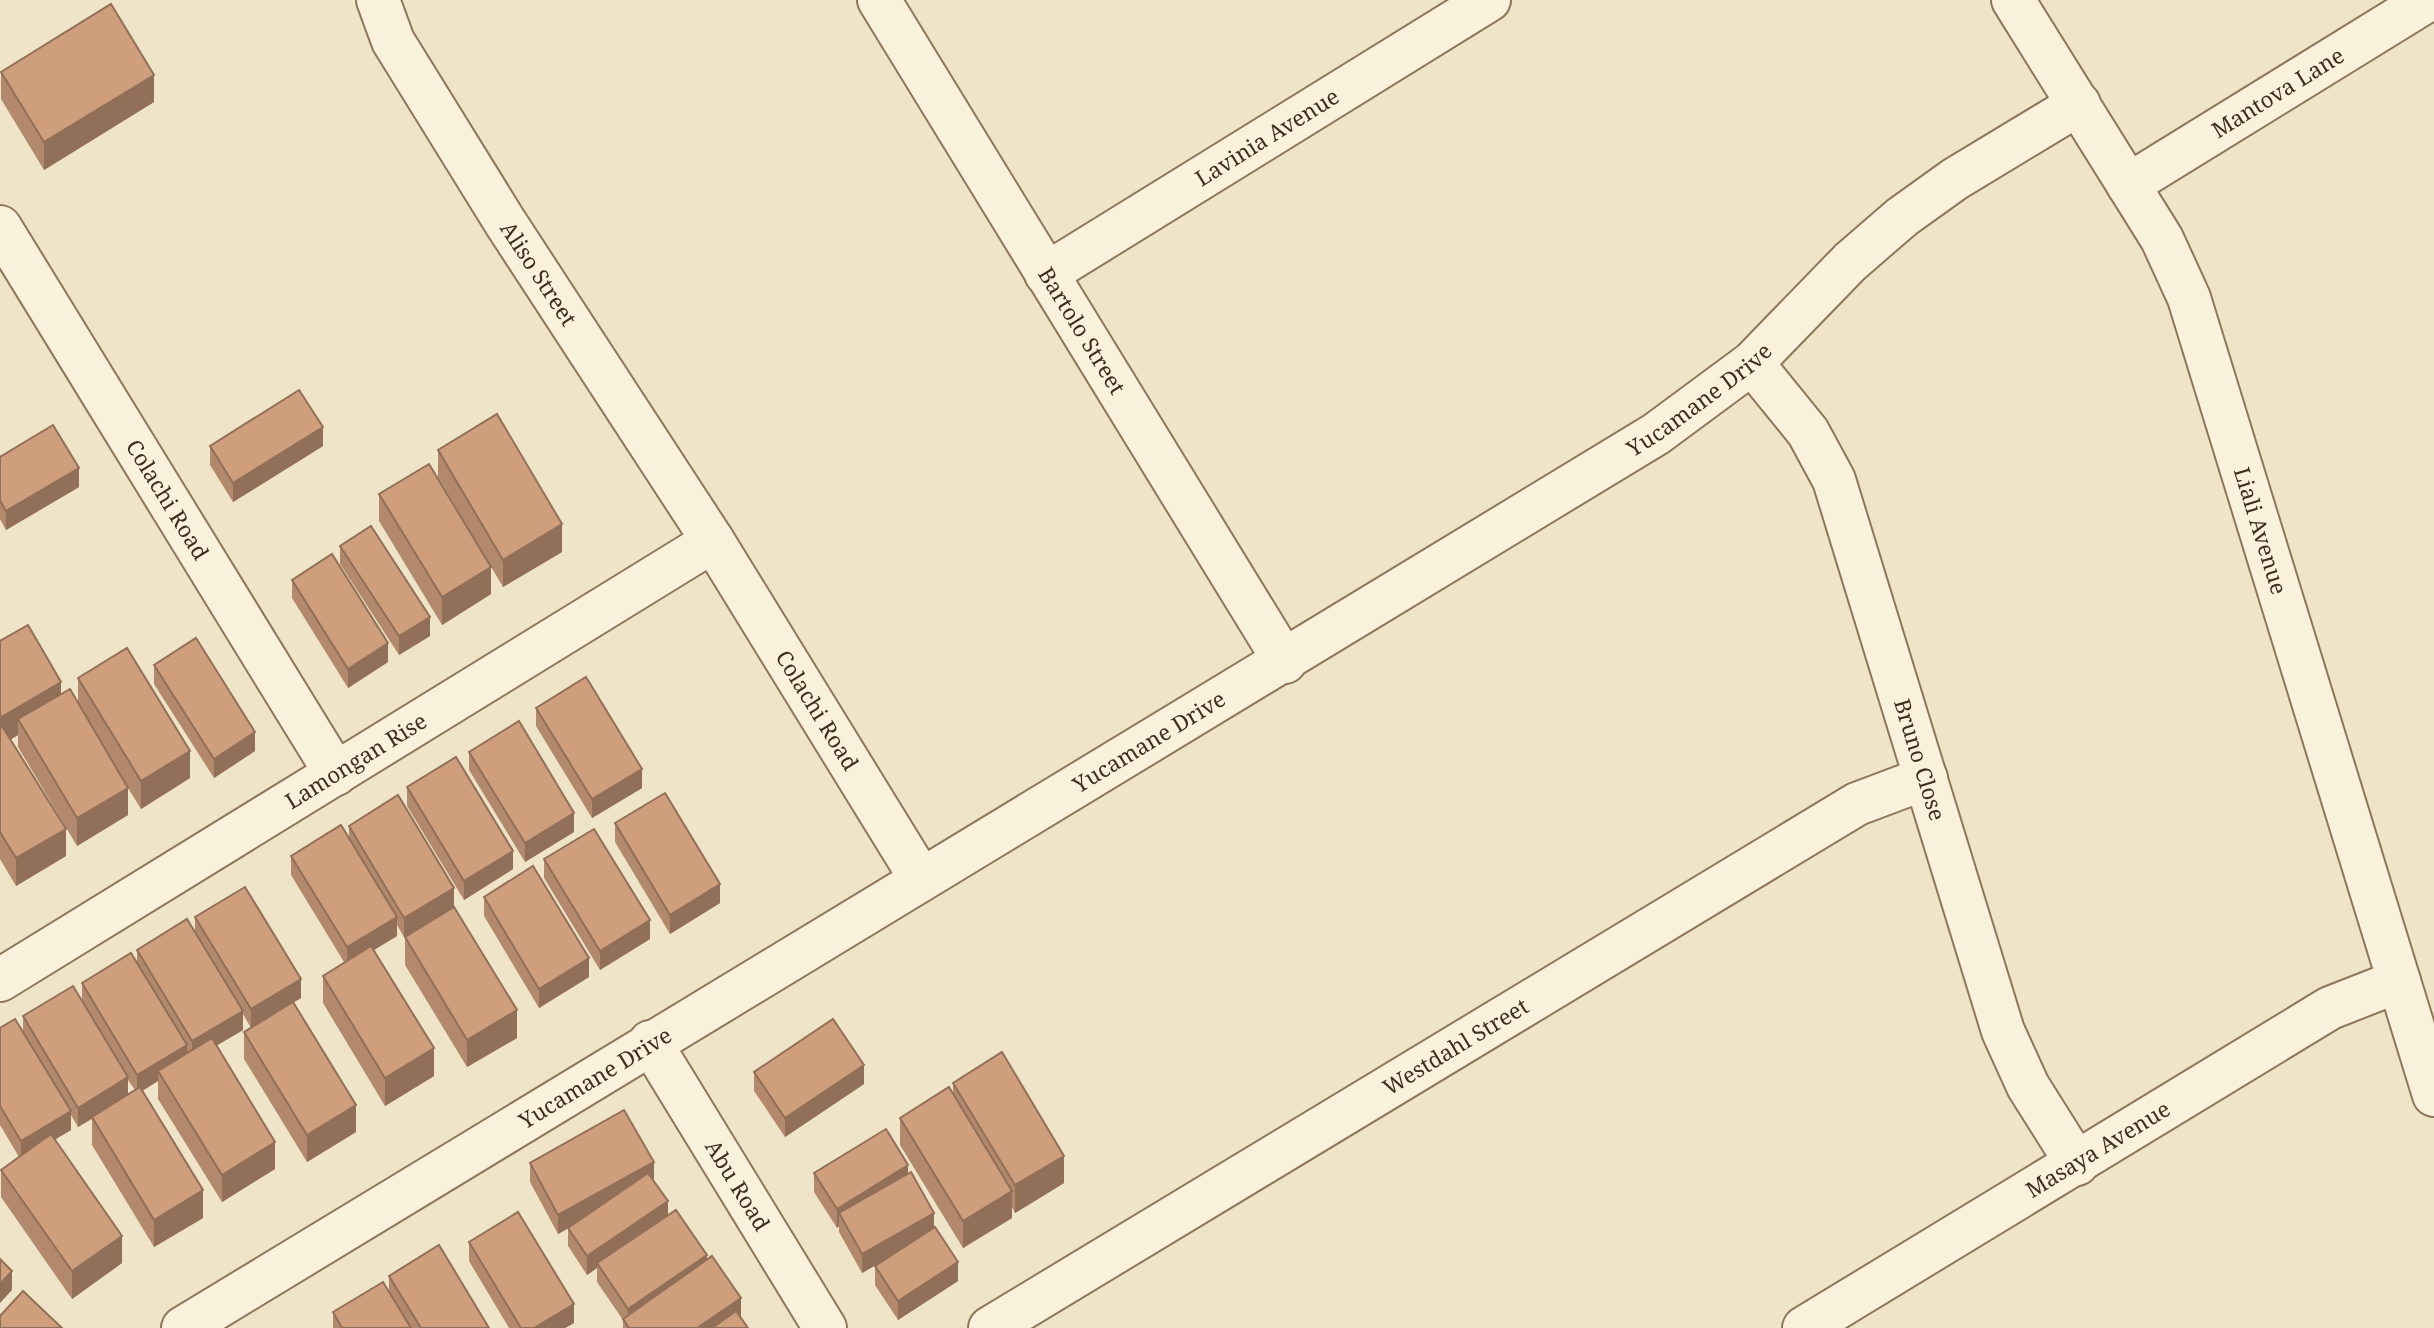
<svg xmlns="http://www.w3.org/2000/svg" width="2434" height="1328" font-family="'Noto Serif',serif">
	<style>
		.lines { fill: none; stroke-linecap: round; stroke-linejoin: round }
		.minor-casing { stroke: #8d765c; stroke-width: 46 }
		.minor { stroke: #faf1dc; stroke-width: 42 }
		.wall { fill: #b2896c; fill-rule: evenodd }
		.shaded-wall { fill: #916f58 }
		.building { fill: #cf9f7d; stroke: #916f58; stroke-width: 2 }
		.labels { text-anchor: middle; stroke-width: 6; stroke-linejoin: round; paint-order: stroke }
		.street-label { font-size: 22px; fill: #3d2e20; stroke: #f7eed8 }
	</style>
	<rect width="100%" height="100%" fill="#f0e4c8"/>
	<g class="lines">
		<g class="minor-casing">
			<g id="minor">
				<path id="s1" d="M378,0L393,41L505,222L713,541L921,879"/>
				<path id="s2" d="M879,0L1285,662"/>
				<path id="s3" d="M2013,0L2162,239L2189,298L2434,1095"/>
				<path id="s4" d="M2128,185L2428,0"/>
				<path id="s5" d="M0,227L336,774"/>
				<path id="s6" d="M1046,274L1489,0"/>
				<path id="s7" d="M1752,363L1808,432L1834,480L2003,1031L2028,1086L2077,1164"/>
				<path id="s8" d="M0,980L713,541"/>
				<path id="s9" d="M650,1042L825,1328"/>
				<path id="s10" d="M183,1328L1656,434L1752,363L1850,262L1902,217L1955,179L2079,104"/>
				<path id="s11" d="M990,1328L1857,804L1926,778"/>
				<path id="s12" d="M1804,1328L2330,1008L2399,981"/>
			</g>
		</g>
		<use href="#minor" class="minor"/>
	</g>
	<g class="wall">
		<polygon points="1,72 154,102 44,170 1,99"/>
		<polygon points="210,446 323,446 233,502 210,465"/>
		<polygon points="438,450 562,552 503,587 438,477"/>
		<polygon points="0,457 79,487 6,530 0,519"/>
		<polygon points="379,494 491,594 442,625 379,521"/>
		<polygon points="340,546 430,636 399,655 340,564"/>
		<polygon points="292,580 388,662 348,688 292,598"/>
		<polygon points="0,641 61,694 78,702 78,678 190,778 141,809 128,788 128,815 77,846 18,747 18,735 11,739 66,856 16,886 0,859"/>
		<polygon points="154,665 255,751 214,778 154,684"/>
		<polygon points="536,708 642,788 592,818 536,726"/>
		<polygon points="469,752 574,832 525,862 469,770"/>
		<polygon points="407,787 513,869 464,900 407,806"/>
		<polygon points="615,823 720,903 670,934 615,842"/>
		<polygon points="349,826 454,888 404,937 397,925 397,936 374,950 434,1076 385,1106 323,1003 323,976 344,962 291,875 291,856 349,837"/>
		<polygon points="544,859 650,939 600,970 544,878"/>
		<polygon points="484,897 589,977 539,1008 484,916"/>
		<path d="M195,917L301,998L294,1002L356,1132L307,1162L244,1059V1032L251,1028L243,1014V1030L216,1046L275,1169L222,1202L158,1099V1081L142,1091L203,1218L154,1247L92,1145V1119L78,1127L71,1115V1130L55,1139L122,1263L72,1299L1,1197V1170L19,1157L0,1125V1028L23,1031V1016L82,1001V983L137,963V950L195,933ZM128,1080L135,1090L128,1095Z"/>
		<polygon points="405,937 517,1038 467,1067 405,965"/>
		<polygon points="754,1072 864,1084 785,1137 754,1091"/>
		<polygon points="953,1083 1064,1183 1015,1213 1012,1207 1012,1218 963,1248 900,1145 900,1118 953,1093"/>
		<polygon points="530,1163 654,1180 668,1215 707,1260 748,1328 623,1328 623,1320 597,1282 597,1268 587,1275 568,1246 568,1228 558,1234 530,1182"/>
		<polygon points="814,1173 908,1174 958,1281 898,1320 875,1285 875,1266 884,1260 862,1273 839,1232 839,1226 837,1228 814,1192"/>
		<polygon points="469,1242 574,1323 565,1328 509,1328 469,1261"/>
		<polygon points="389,1276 489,1328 333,1328 333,1312 389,1292"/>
	</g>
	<g class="shaded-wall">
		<polygon points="154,75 154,102 44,170 44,142"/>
		<polygon points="323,427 323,446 233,502 233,483"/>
		<polygon points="79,468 79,487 6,530 6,511"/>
		<polygon points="562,524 562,552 503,587 503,560"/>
		<polygon points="491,567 491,594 442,625 442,597"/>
		<polygon points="430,617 430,636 399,655 399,636"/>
		<polygon points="388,643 388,662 348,688 348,669"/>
		<polygon points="61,682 61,710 18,719 18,735 0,746 0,718"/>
		<polygon points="255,732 255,751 214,778 214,759"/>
		<polygon points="190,751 190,778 141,809 141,781"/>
		<polygon points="642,769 642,788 592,818 592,799"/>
		<polygon points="128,788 128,815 77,846 77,818"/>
		<polygon points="574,813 574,832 525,862 525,843"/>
		<polygon points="66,829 66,856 16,886 16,858"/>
		<polygon points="513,851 513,869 464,900 464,881"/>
		<polygon points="720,884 720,903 670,934 670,915"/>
		<polygon points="454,888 454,907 404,937 404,918"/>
		<polygon points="397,917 397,936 347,966 347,947"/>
		<polygon points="650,920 650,939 600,970 600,951"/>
		<polygon points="589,958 589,977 539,1008 539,989"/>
		<polygon points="301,979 301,998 251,1028 251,1009"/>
		<polygon points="517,1010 517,1038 467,1067 467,1040"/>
		<polygon points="243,1011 243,1030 192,1060 192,1041"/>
		<polygon points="187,1045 187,1064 158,1071 158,1081 137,1094 137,1075"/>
		<polygon points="434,1048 434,1076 385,1106 385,1078"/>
		<polygon points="864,1065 864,1084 785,1137 785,1118"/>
		<polygon points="128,1077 128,1096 78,1127 78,1108"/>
		<polygon points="356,1105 356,1132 307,1162 307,1135"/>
		<polygon points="71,1111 71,1130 21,1160 21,1141"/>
		<polygon points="275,1142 275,1169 222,1202 222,1175"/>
		<polygon points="1064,1156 1064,1183 1015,1213 1015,1185"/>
		<polygon points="654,1162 654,1181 558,1234 558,1215"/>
		<polygon points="908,1165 908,1184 839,1213 839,1226 837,1228 837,1209"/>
		<polygon points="203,1190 203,1218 154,1247 154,1220"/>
		<polygon points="1012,1191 1012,1218 963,1248 963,1221"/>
		<polygon points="668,1201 668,1220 597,1263 597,1268 587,1275 587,1256"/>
		<polygon points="934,1213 934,1232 862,1273 862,1254"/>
		<polygon points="122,1236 122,1263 72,1299 72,1271"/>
		<polygon points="707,1255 707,1274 628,1328 628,1309"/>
		<polygon points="958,1262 958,1281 898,1320 898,1301"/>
		<polygon points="12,1271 12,1290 0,1303 0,1284"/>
		<polygon points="741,1298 741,1316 724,1328 697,1328"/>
		<polygon points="574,1304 574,1323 565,1328 534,1328"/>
	</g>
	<g class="building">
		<polygon points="111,4 154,75 44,142 1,72"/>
		<polygon points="299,390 323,427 233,483 210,446"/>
		<polygon points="497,414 562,524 503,560 438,450"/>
		<polygon points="53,425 79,468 6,511 0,500 0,457"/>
		<polygon points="429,464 491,567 442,597 379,494"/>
		<polygon points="371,526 430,617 399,636 340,546"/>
		<polygon points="332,554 388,643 348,669 292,580"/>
		<polygon points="28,625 61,682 0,718 0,641"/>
		<polygon points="196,638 255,732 214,759 154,665"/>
		<polygon points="127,648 190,751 141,781 78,678"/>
		<polygon points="586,677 642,769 592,799 536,708"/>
		<polygon points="70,689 128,788 77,818 18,719"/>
		<polygon points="519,721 574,813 525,843 469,752"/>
		<polygon points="2,726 66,829 16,858 0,832 0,727"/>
		<polygon points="456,757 513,851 464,881 407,787"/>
		<polygon points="665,793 720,884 670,915 615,823"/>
		<polygon points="398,795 454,888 404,918 349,826"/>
		<polygon points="341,825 397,917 347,947 291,856"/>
		<polygon points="594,829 650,920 600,951 544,859"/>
		<polygon points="533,866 589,958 539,989 484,897"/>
		<polygon points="245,887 301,979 251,1009 195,917"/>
		<polygon points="454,907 517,1010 467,1040 405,937"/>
		<polygon points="187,919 243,1011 192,1041 137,950"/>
		<polygon points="371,946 434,1048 385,1078 323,976"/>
		<polygon points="131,953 187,1045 137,1075 82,983"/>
		<polygon points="73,986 128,1077 78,1108 23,1016"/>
		<polygon points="293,1002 356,1105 307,1135 244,1032"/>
		<polygon points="15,1019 71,1111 21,1141 0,1106 0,1028"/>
		<polygon points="833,1019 864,1065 785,1118 754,1072"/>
		<polygon points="212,1038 275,1142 222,1175 158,1071"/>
		<polygon points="1002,1052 1064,1156 1015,1185 953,1083"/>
		<polygon points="140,1087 203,1190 154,1220 92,1117"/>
		<polygon points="949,1087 1012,1191 963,1221 900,1118"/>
		<polygon points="624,1110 654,1162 558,1215 530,1163"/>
		<polygon points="886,1129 908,1165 837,1209 814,1173"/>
		<polygon points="51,1134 122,1236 72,1271 1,1170"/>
		<polygon points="911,1172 934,1213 862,1254 839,1213"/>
		<polygon points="648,1173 668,1201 587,1256 568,1228"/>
		<polygon points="676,1210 707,1255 628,1309 597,1263"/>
		<polygon points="518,1212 574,1304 534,1328 521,1328 469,1242"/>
		<polygon points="935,1227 958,1262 898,1301 875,1266"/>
		<polygon points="439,1245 489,1328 421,1328 389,1276"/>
		<polygon points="712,1256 741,1298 697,1328 629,1328 623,1319"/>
		<polygon points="0,1259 12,1271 0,1284"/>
		<polygon points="383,1282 411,1328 342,1328 333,1312"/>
		<polygon points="23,1291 62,1328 0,1328 0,1316"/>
		<polygon points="736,1311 748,1328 712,1328"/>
	</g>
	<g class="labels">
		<g class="street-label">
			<text dy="8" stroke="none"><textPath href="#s4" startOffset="176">Mantova Lane</textPath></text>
			<text dy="8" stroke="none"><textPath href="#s6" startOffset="260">Lavinia Avenue</textPath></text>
			<text dy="8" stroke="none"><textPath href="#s1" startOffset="318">Aliso Street</textPath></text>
			<text dy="8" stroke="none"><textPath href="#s2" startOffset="388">Bartolo Street</textPath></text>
			<text dy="8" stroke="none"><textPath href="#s10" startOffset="1778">Yucamane Drive</textPath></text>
			<text dy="8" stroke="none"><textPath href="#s5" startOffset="320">Colachi Road</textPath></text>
			<text dy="8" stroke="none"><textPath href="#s3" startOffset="590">Liali Avenue</textPath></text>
			<text dy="8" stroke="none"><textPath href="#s1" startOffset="836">Colachi Road</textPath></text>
			<text dy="8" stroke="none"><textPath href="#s10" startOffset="1130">Yucamane Drive</textPath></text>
			<text dy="8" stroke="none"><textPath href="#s7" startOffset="436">Bruno Close</textPath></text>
			<text dy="8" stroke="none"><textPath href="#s8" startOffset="418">Lamongan Rise</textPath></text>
			<text dy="8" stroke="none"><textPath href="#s11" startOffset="544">Westdahl Street</textPath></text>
			<text dy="8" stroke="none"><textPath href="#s10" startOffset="482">Yucamane Drive</textPath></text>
			<text dy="8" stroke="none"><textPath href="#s12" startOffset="344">Masaya Avenue</textPath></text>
			<text dy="8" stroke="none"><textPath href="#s9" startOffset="168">Abu Road</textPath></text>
		</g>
	</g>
</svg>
